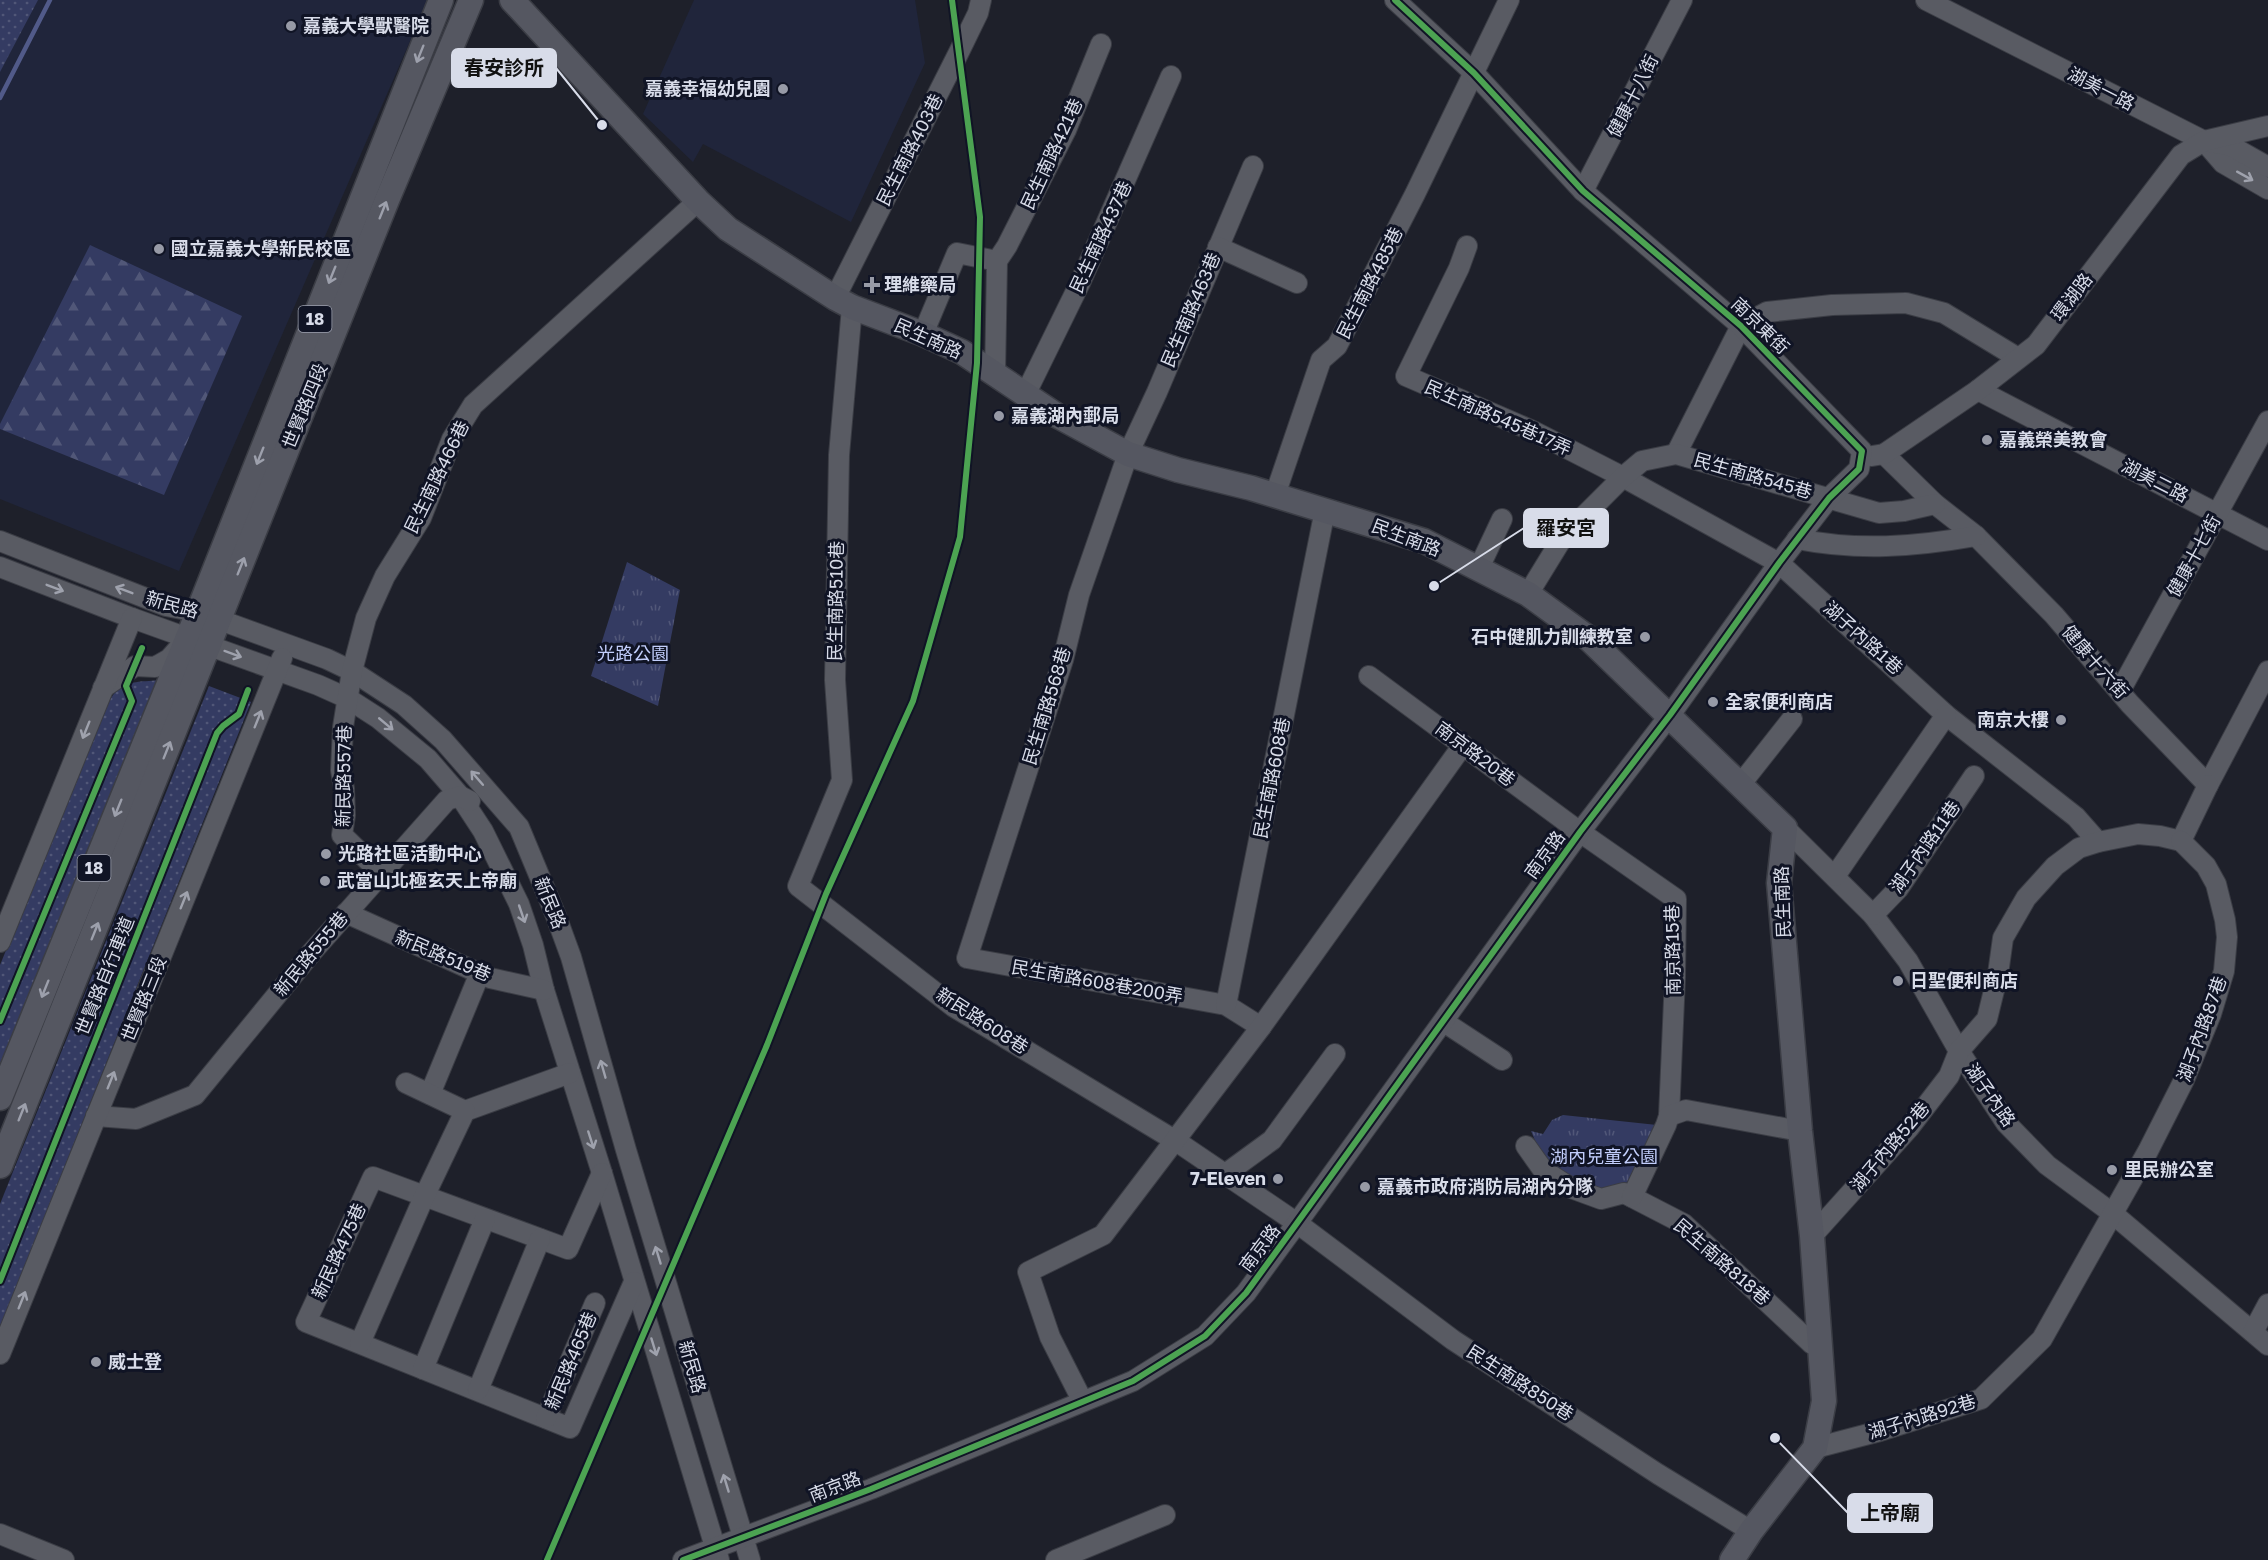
<svg xmlns="http://www.w3.org/2000/svg" width="2268" height="1560" font-family="'Golos Text','Noto Sans TC',sans-serif">
	<style>
		.built { fill: #20253b }
		.grass { fill: url(#grass-dots) }
		.forest { fill: url(#forest-firs) }
		.park { fill: url(#park-tufts) }
		.lines { fill: none; stroke-linecap: round; stroke-linejoin: round }
		.stream { stroke: #515a89; stroke-width: 4.5 }
		.minor-casing { stroke: #3b3d45; stroke-width: 22 }
		.major-casing { stroke: #3b3d45; stroke-width: 27 }
		.minor { stroke: #595b63; stroke-width: 20 }
		.major { stroke: #555761; stroke-width: 24 }
		.cycleway-casing { stroke: #101425; stroke-width: 10 }
		.cycleway { stroke: #4ca352; stroke-width: 6 }
		.oneway { stroke: #9da0ac }
		.oneway2 { stroke: #9fa2ad }
		.poi-dot { fill: #979aa6; stroke: #101425; stroke-width: 2 }
		.labels { text-anchor: middle; stroke-width: 6; stroke-linejoin: round; paint-order: stroke }
		.shield { fill: #101425; stroke: #9ca0ae; stroke-width: 1.5 }
		.shield-label { font-size: 16px; font-weight: bold; fill: #d8dce9 }
		.poi-label { font-size: 18px; font-weight: bold; fill: #d8dce9; stroke: #101425; text-anchor: start }
		.street-label { font-size: 18px; fill: #d8dce9; stroke: #101425 }
		.park-label { font-size: 18px; fill: #c2cefc; stroke: #101425 }
		.leader { fill: none; stroke: #d8dce9; stroke-width: 2 }
		.callout-dot { fill: #d8dce9; stroke: #101425; stroke-width: 2 }
		.callout { fill: #d8dce9; stroke: #d8dce9; stroke-width: 2 }
		.callout-label { font-size: 20px; text-anchor: middle; font-weight: bold; fill: #111 }
	</style>
	<defs>
		<pattern id="grass-dots" width="8" height="8" patternUnits="userSpaceOnUse" patternTransform="scale(1.5)"><rect width="8" height="8" fill="#343b62"/><path d="M2 2h.1M6 6h.1" fill="none" stroke="#515778" stroke-width="1.8" stroke-linecap="round"/></pattern>
		<pattern id="forest-firs" width="22" height="20" patternUnits="userSpaceOnUse" patternTransform="scale(1.5)"><rect width="22" height="20" fill="#343b62"/><path d="M5 1l3.5 6h-7zM16 11l3.5 6h-7z" fill="#515778"/></pattern>
		<pattern id="park-tufts" width="24" height="20" patternUnits="userSpaceOnUse" patternTransform="scale(1.5)"><rect width="24" height="20" fill="#343b62"/><path d="M3 7l-1-3M5 7V3M7 7l1-3M15 17l-1-3M17 17v-4M19 17l1-3" fill="none" stroke="#515778"/></pattern>
	</defs>
	<rect width="100%" height="100%" fill="#1e202a"/>
	<g class="built">
		<polygon points="0,0 428,0 179,571 0,499"/>
		<polygon points="694,0 915,0 925,63 851,222 703,144 693,162 643,114"/>
	</g>
	<g class="grass">
		<polygon points="0,0 38,0 0,72"/>
		<path d="M162,680L0,1073V965L101,718C118,680 123,683 162,680Z"/>
		<polygon points="209,686 251,702 0,1328 0,1204"/>
	</g>
	<polygon class="forest" points="90,245 242,316 164,495 0,429 0,424"/>
	<g class="park">
		<polygon points="627,562 680,590 658,706 591,676"/>
		<polygon points="1563,1115 1657,1125 1630,1188 1602,1195 1546,1166 1531,1131 1543,1134 1552,1120"/>
	</g>
	<g class="lines">
		<polyline class="stream" points="0,98 50,0"/>
		<g class="minor-casing">
			<g id="minor">
				<polyline points="1926,0 2204,141 2223,163 2268,189"/>
				<polyline points="2210,142 2231,146 2268,167"/>
				<polyline points="1253,166 1157,392 1128,454 1079,595 1063,660 967,958 1226,1005 1261,1027"/>
				<polyline points="1583,191 1682,0"/>
				<polyline points="1467,246 1459,268 1406,376 1533,431 1623,477 1779,563 1946,715 2076,817 2098,842"/>
				<polyline points="1218,247 1297,283"/>
				<polyline points="835,298 959,52 978,13 981,0"/>
				<polyline points="852,307 839,455 835,680 842,780 798,886 954,1007 1176,1141 1297,1223 1453,1340 1658,1474 1751,1531"/>
				<polyline points="923,334 957,253 997,261"/>
				<polyline points="995,376 997,261 1007,246 1066,130 1101,44"/>
				<polyline points="1978,390 2268,540"/>
				<polyline points="1025,395 1080,283 1171,76"/>
				<polyline points="1676,454 1741,326 1767,312 1832,305 1906,303 1944,313 2018,358"/>
				<polyline points="1884,454 1935,504 1976,536 2054,615 2130,704 2208,785 2268,671"/>
				<polyline points="1872,456 1884,454 1978,390 2036,345 2181,155 2204,141 2268,126"/>
				<polyline points="1275,495 1321,360 1337,346 1415,194 1509,0"/>
				<path d="M1797,539C1858,551 1914,547 1976,536"/>
				<polyline points="0,541 166,606 198,612 327,659 352,671 404,705 443,740 519,827 556,916 571,957 626,1150 750,1560"/>
				<polyline points="0,567 132,618 318,685 347,698 378,718 428,759 460,796 483,831 519,904 533,945 544,990 602,1173 719,1560"/>
				<polyline points="1478,570 1502,519"/>
				<polyline points="1528,594 1563,537 1623,477 1642,461 1676,454 1879,513 1904,511 1935,504"/>
				<polyline points="1369,676 1580,832 1676,899 1675,977 1669,1116"/>
				<polyline points="103,688 135,666 155,667 169,659 184,642"/>
				<polyline points="2120,691 2268,421"/>
				<polyline points="1740,785 1792,719"/>
				<polyline points="1785,828 1873,915 1908,961 1959,1051 2006,1123 2047,1165 2112,1213 2268,1345"/>
				<polyline points="2181,841 2208,785"/>
				<polyline points="381,873 342,835 345,815 344,789 341,770 343,727 352,671 366,618 385,576 421,518 452,439 473,405 698,201"/>
				<polyline points="1835,876 1946,715"/>
				<polyline points="346,913 490,978 544,990"/>
				<polyline points="1873,915 1898,889 1974,776"/>
				<polyline points="0,942 132,618"/>
				<polyline points="1226,1005 1325,510"/>
				<polyline points="1444,1022 1502,1060"/>
				<polyline points="430,1094 480,973"/>
				<polyline points="465,1111 570,1073"/>
				<polyline points="96,1116 136,1119 195,1095 312,952 447,800 460,796 470,801"/>
				<polyline points="1526,1146 1543,1170 1571,1188 1601,1199 1624,1193 1684,1224 1812,1344 1821,1345"/>
				<polyline points="602,1173 568,1249 373,1177 306,1322 570,1428 634,1282"/>
				<polyline points="1224,1175 1272,1140 1335,1054"/>
				<polyline points="1632,1197 1666,1125 1669,1116 1686,1110 1800,1131"/>
				<polyline points="1812,1236 1909,1128 1949,1076 1959,1051 1987,1019 1998,974 2003,938 2026,898 2055,866 2079,848 2098,842 2138,834 2160,836 2181,841"/>
				<polyline points="2253,1332 2268,1304"/>
				<polyline points="360,1343 424,1197 465,1111 406,1083"/>
				<polyline points="0,1354 282,658"/>
				<polyline points="423,1369 485,1219"/>
				<polyline points="478,1390 540,1239"/>
				<polyline points="1082,1400 1050,1337 1028,1272 1103,1235 1261,1027 1463,745"/>
				<polyline points="546,1418 595,1303"/>
				<polyline points="1815,1448 1880,1431 1981,1399 2042,1339 2148,1151 2184,1080 2211,1014 2224,971 2227,937 2225,920 2216,884 2206,866 2181,841"/>
				<polyline points="0,1534 64,1560"/>
				<polyline points="683,1560 871,1489 1133,1381 1205,1336 1246,1293 1297,1223 1580,832 1670,715 1779,563 1829,498 1859,469 1862,451 1741,326 1583,191 1474,73 1395,0"/>
				<polyline points="1056,1560 1165,1515"/>
			</g>
		</g>
		<g class="major-casing">
			<g id="major">
				<polyline points="512,0 698,201 728,229 835,298 852,307 923,334 962,352 1056,415 1128,454 1178,470 1251,488 1424,541 1528,594 1587,637 1785,828 1779,883 1800,1131 1812,1236 1824,1401 1815,1448 1751,1531 1732,1560"/>
				<polyline points="0,1098 188,637 441,0"/>
				<polyline points="0,1166 387,200 471,0"/>
			</g>
		</g>
		<use href="#minor" class="minor"/>
		<use href="#major" class="major"/>
		<g class="cycleway-casing">
			<g id="cycleway">
				<polyline points="0,1021 132,701 126,686 142,648"/>
				<polyline points="0,1281 217,733 223,726 239,714 248,690"/>
				<polyline points="547,1560 767,1045 826,894 913,701 960,537 977,363 980,217 952,0"/>
				<polyline points="683,1560 871,1489 1133,1381 1205,1336 1246,1293 1297,1223 1580,832 1670,715 1779,563 1829,498 1859,469 1862,451 1741,326 1583,191 1474,73 1395,0"/>
			</g>
		</g>
		<use href="#cycleway" class="cycleway"/>
	</g>
	<defs><path id="oneway-shaft" d="M-6 0H5M1.5-3L5.5 0L1.5 3" fill="none" stroke-width="1.6" stroke-linecap="round" stroke-linejoin="round" transform="scale(1.5)"/></defs>
	<g class="oneway">
		<use href="#oneway-shaft" transform="translate(420 54) rotate(112)"/>
		<use href="#oneway-shaft" transform="translate(383 210) rotate(-68)"/>
		<use href="#oneway-shaft" transform="translate(332 275) rotate(112)"/>
		<use href="#oneway-shaft" transform="translate(260 456) rotate(112)"/>
		<use href="#oneway-shaft" transform="translate(241 566) rotate(-68)"/>
		<use href="#oneway-shaft" transform="translate(167 750) rotate(-68)"/>
		<use href="#oneway-shaft" transform="translate(118 808) rotate(112)"/>
		<use href="#oneway-shaft" transform="translate(95 931) rotate(-68)"/>
		<use href="#oneway-shaft" transform="translate(45 989) rotate(112)"/>
		<use href="#oneway-shaft" transform="translate(22 1112) rotate(-68)"/>
	</g>
	<g class="oneway2">
		<use href="#oneway-shaft" transform="translate(2245 176) rotate(29)"/>
		<use href="#oneway-shaft" transform="translate(55 588) rotate(21)"/>
		<use href="#oneway-shaft" transform="translate(124 590) rotate(-159)"/>
		<use href="#oneway-shaft" transform="translate(233 654) rotate(20)"/>
		<use href="#oneway-shaft" transform="translate(258 719) rotate(-68)"/>
		<use href="#oneway-shaft" transform="translate(386 724) rotate(40)"/>
		<use href="#oneway-shaft" transform="translate(86 730) rotate(112)"/>
		<use href="#oneway-shaft" transform="translate(477 778) rotate(-131)"/>
		<use href="#oneway-shaft" transform="translate(184 900) rotate(-68)"/>
		<use href="#oneway-shaft" transform="translate(522 914) rotate(71)"/>
		<use href="#oneway-shaft" transform="translate(603 1069) rotate(-106)"/>
		<use href="#oneway-shaft" transform="translate(111 1080) rotate(-68)"/>
		<use href="#oneway-shaft" transform="translate(591 1140) rotate(72)"/>
		<use href="#oneway-shaft" transform="translate(658 1255) rotate(-107)"/>
		<use href="#oneway-shaft" transform="translate(22 1300) rotate(-68)"/>
		<use href="#oneway-shaft" transform="translate(654 1347) rotate(73)"/>
		<use href="#oneway-shaft" transform="translate(726 1483) rotate(-107)"/>
	</g>
	<g class="poi-dot">
		<circle cx="291" cy="26" r="6"/>
		<circle cx="783" cy="89" r="6"/>
		<circle cx="159" cy="249" r="6"/>
		<path d="M869 276h6v6h6v6h-6v6h-6v-6h-6v-6h6z"/>
		<circle cx="999" cy="416" r="6"/>
		<circle cx="1987" cy="440" r="6"/>
		<circle cx="1645" cy="637" r="6"/>
		<circle cx="1713" cy="702" r="6"/>
		<circle cx="2061" cy="720" r="6"/>
		<circle cx="326" cy="854" r="6"/>
		<circle cx="325" cy="881" r="6"/>
		<circle cx="1898" cy="981" r="6"/>
		<circle cx="2112" cy="1170" r="6"/>
		<circle cx="1278" cy="1179" r="6"/>
		<circle cx="1365" cy="1187" r="6"/>
		<circle cx="96" cy="1362" r="6"/>
	</g>
	<g class="labels">
		<g class="shield">
			<rect x="298.5" y="306" width="33" height="26" rx="4.5"/>
			<rect x="77.5" y="855" width="33" height="26" rx="4.5"/>
		</g>
		<g class="shield-label">
			<text x="315" y="325">18</text>
			<text x="94" y="874">18</text>
		</g>
		<g class="poi-label">
			<text x="303" y="32">嘉義大學獸醫院</text>
			<text x="771" y="95" text-anchor="end">嘉義幸福幼兒園</text>
			<text x="171" y="255">國立嘉義大學新民校區</text>
			<text x="884" y="291">理維藥局</text>
			<text x="1011" y="422">嘉義湖內郵局</text>
			<text x="1999" y="446">嘉義榮美教會</text>
			<text x="1633" y="643" text-anchor="end">石中健肌力訓練教室</text>
			<text x="1725" y="708">全家便利商店</text>
			<text x="2049" y="726" text-anchor="end">南京大樓</text>
			<text x="338" y="860">光路社區活動中心</text>
			<text x="337" y="887">武當山北極玄天上帝廟</text>
			<text x="1910" y="987">日聖便利商店</text>
			<text x="2124" y="1176">里民辦公室</text>
			<text x="1266" y="1185" text-anchor="end">7-Eleven</text>
			<text x="1377" y="1193">嘉義市政府消防局湖內分隊</text>
			<text x="108" y="1368">威士登</text>
		</g>
		<g class="street-label">
			<text transform="translate(2101 89) rotate(27)" y="6">湖美一路</text>
			<text transform="translate(1633 96) rotate(-63)" y="6">健康十八街</text>
			<text transform="translate(910 150) rotate(-63)" y="6">民生南路403巷</text>
			<text transform="translate(1052 154) rotate(-65)" y="6">民生南路421巷</text>
			<text transform="translate(1101 237) rotate(-65)" y="6">民生南路437巷</text>
			<text transform="translate(1370 283) rotate(-63)" y="6">民生南路485巷</text>
			<text transform="translate(2072 297) rotate(-52)" y="6">環湖路</text>
			<text transform="translate(1191 310) rotate(-67)" y="6">民生南路463巷</text>
			<text transform="translate(1760 326) rotate(44)" y="6">南京東街</text>
			<text transform="translate(928 339) rotate(24)" y="6">民生南路</text>
			<text transform="translate(305 406) rotate(-68)" y="6">世賢路四段</text>
			<text transform="translate(1498 418) rotate(24)" y="6">民生南路545巷17弄</text>
			<text transform="translate(1753 476) rotate(16)" y="6">民生南路545巷</text>
			<text transform="translate(437 477) rotate(-64)" y="6">民生南路466巷</text>
			<text transform="translate(2155 481) rotate(27)" y="6">湖美二路</text>
			<text transform="translate(1406 538) rotate(21)" y="6">民生南路</text>
			<text transform="translate(2194 556) rotate(-61)" y="6">健康十七街</text>
			<text transform="translate(836 601) rotate(-89)" y="6">民生南路510巷</text>
			<text transform="translate(172 605) rotate(16)" y="6">新民路</text>
			<text transform="translate(1863 638) rotate(42)" y="6">湖子內路1巷</text>
			<text transform="translate(2095 662) rotate(49)" y="6">健康十六街</text>
			<text transform="translate(1047 706) rotate(-73)" y="6">民生南路568巷</text>
			<text transform="translate(1475 754) rotate(37)" y="6">南京路20巷</text>
			<text transform="translate(344 776) rotate(-89)" y="6">新民路557巷</text>
			<text transform="translate(1272 778) rotate(-79)" y="6">民生南路608巷</text>
			<text transform="translate(1925 847) rotate(-55)" y="6">湖子內路11巷</text>
			<text transform="translate(1545 855) rotate(-54)" y="6">南京路</text>
			<text transform="translate(1783 902) rotate(-92)" y="6">民生南路</text>
			<text transform="translate(550 903) rotate(68)" y="6">新民路</text>
			<text transform="translate(1673 950) rotate(-91)" y="6">南京路15巷</text>
			<text transform="translate(311 954) rotate(-50)" y="6">新民路555巷</text>
			<text transform="translate(443 956) rotate(23)" y="6">新民路519巷</text>
			<text transform="translate(105 976) rotate(-68)" y="6">世賢路自行車道</text>
			<text transform="translate(1097 982) rotate(10)" y="6">民生南路608巷200弄</text>
			<text transform="translate(144 999) rotate(-68)" y="6">世賢路三段</text>
			<text transform="translate(982 1021) rotate(33)" y="6">新民路608巷</text>
			<text transform="translate(2202 1029) rotate(-70)" y="6">湖子內路87巷</text>
			<text transform="translate(1990 1095) rotate(55)" y="6">湖子內路</text>
			<text transform="translate(1890 1147) rotate(-50)" y="6">湖子內路52巷</text>
			<text transform="translate(1260 1248) rotate(-53)" y="6">南京路</text>
			<text transform="translate(339 1251) rotate(-65)" y="6">新民路475巷</text>
			<text transform="translate(1722 1262) rotate(41)" y="6">民生南路818巷</text>
			<text transform="translate(571 1361) rotate(-67)" y="6">新民路465巷</text>
			<text transform="translate(692 1367) rotate(74)" y="6">新民路</text>
			<text transform="translate(1520 1383) rotate(33)" y="6">民生南路850巷</text>
			<text transform="translate(1922 1417) rotate(-17)" y="6">湖子內路92巷</text>
			<text transform="translate(835 1487) rotate(-21)" y="6">南京路</text>
		</g>
		<g class="park-label">
			<text x="633" y="660">光路公園</text>
			<text x="1604" y="1163">湖內兒童公園</text>
		</g>
	</g>
	<path class="leader" d="M602 125L556 68M1434 586L1524 528M1775 1438L1848 1513"/>
	<g class="callout-dot">
		<circle cx="602" cy="125" r="6"/>
		<circle cx="1434" cy="586" r="6"/>
		<circle cx="1775" cy="1438" r="6"/>
	</g>
	<g class="callout">
		<rect x="452" y="49" width="104" height="38" rx="6"/>
		<rect x="1524" y="509" width="84" height="38" rx="6"/>
		<rect x="1848" y="1494" width="84" height="38" rx="6"/>
	</g>
	<g class="callout-label">
		<text x="504" y="75">春安診所</text>
		<text x="1566" y="535">羅安宮</text>
		<text x="1890" y="1520">上帝廟</text>
	</g>
</svg>
